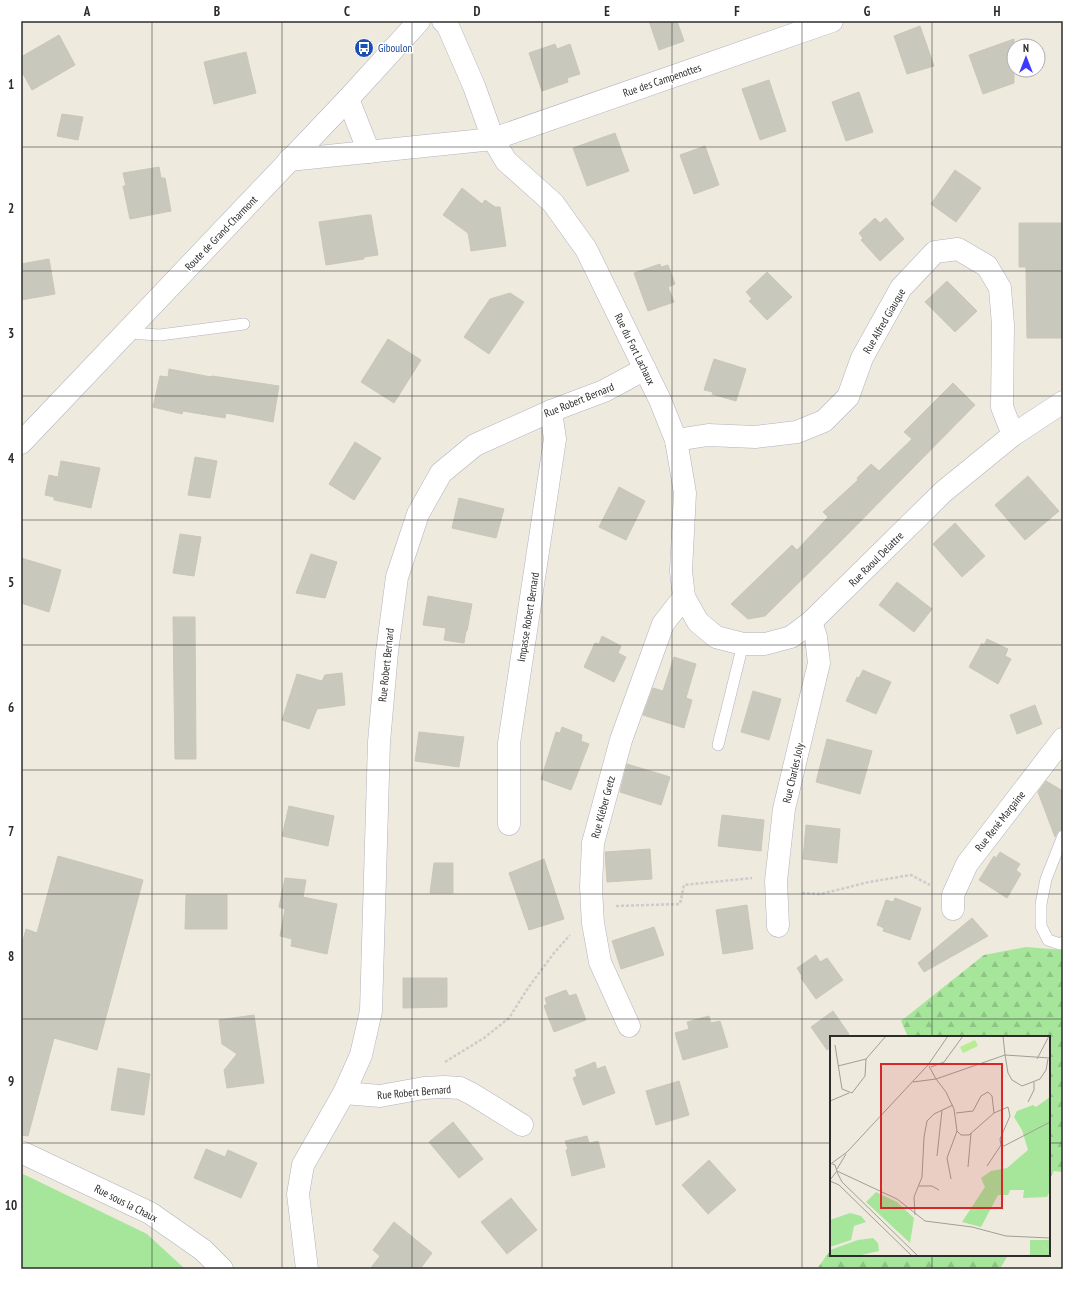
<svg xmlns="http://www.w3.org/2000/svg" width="1084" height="1290" font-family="'PT Sans Narrow',sans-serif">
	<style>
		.grass { fill: #a5e69a }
		.forest { fill: url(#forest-firs) }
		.building { fill: #c9c8bd; stroke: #cac7b7 }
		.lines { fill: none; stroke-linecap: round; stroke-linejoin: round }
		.lane-casing { stroke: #b2b2c0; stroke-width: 12 }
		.street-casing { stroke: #b2b2c0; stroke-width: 23 }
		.secondary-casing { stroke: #b2b2c0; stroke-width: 23 }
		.path { stroke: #ccc; stroke-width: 2.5; stroke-dasharray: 3 2; stroke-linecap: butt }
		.lane { stroke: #fff; stroke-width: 11 }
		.street { stroke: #fff; stroke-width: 22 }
		.secondary { stroke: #fff; stroke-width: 22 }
		.grid { fill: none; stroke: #2c2c2c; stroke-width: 1; stroke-opacity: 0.55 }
		.labels { text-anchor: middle; stroke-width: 3; stroke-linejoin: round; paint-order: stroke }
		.transit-label { font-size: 11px; fill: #164399; stroke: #fff; text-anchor: start }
		.street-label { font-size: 11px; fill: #2c2c2c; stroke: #fff }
		.inset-road { fill: none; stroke: #a09e97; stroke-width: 1 }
		.view { fill: #d62828; fill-opacity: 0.15; stroke: #d62828; stroke-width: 2 }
		.inset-edge { fill: none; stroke: #2c2c2c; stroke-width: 2 }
		.neatline { fill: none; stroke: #2c2c2c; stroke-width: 1.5 }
		.grid-label { font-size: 13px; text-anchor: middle; font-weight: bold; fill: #2c2c2c }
	</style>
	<defs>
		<pattern id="forest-firs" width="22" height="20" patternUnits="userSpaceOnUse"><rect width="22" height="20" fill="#a5e69a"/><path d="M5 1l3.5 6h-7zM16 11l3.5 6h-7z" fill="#8ec585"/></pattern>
	</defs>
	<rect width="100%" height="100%" fill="#eeeade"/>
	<polygon class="grass" points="21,1173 147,1234 185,1269 21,1269"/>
	<g class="forest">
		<polygon points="1026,947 1063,950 1063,1172 1054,1171 1049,1180 1049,1037 908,1037 901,1021 984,955"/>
		<polygon points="831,1249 831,1255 1008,1255 1000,1269 817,1269"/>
	</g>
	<g class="building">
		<polygon points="649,21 677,21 684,41 659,50"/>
		<polygon points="920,26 934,66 907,74 894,36"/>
		<polygon points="59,35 75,65 32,90 21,70 21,57"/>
		<polygon points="1014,39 1014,83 983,94 969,55"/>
		<polygon points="555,44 557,49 570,44 580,74 567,78 568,82 542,91 529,53"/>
		<polygon points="246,52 256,93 214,104 204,62"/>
		<polygon points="769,80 786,131 760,140 742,89"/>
		<polygon points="859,92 873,132 846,141 832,102"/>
		<polygon points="62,114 83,117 78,140 57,136"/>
		<polygon points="615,133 629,171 587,186 573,148"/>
		<polygon points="705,146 719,185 694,194 680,155"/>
		<polygon points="159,167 161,178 165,178 171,211 130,219 123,186 126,186 123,173"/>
		<polygon points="955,170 981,188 956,222 931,204"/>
		<polygon points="462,188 482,204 485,200 495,207 500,207 506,246 471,251 468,233 443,215"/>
		<polygon points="367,215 371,215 378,255 364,257 364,259 326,265 319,222"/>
		<polygon points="875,218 880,223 886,218 904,239 880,261 861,240 863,238 859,233"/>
		<polygon points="1019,223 1063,223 1063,338 1027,338 1026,267 1019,267"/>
		<polygon points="49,259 55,294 21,300 21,264"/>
		<polygon points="660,264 661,267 668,265 675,284 668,287 674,302 648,311 634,273"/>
		<polygon points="767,272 792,297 767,320 749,301 752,299 746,292"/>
		<polygon points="947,281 977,311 955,332 925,302"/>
		<polygon points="510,293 524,302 489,354 464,337 490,299"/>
		<polygon points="388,339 421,360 394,403 361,382"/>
		<polygon points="714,359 746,369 736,401 712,394 713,392 704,390"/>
		<polygon points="169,369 211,377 212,376 279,386 273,422 226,413 225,418 183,411 182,414 153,407 160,376 168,377"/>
		<polygon points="953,383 975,405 841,541 765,616 748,619 731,604 792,545 797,550 828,517 823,512 858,480 857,478 871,464 879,471 912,439 904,432"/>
		<polygon points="355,442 381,458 354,500 329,484"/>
		<polygon points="195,457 217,461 210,498 188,495"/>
		<polygon points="61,461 100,468 91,508 54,500 54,497 45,495 49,475 58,477"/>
		<polygon points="1028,476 1059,511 1025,540 995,505"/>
		<polygon points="619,487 645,501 626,540 599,527"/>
		<polygon points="459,498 504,509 496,538 452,528"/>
		<polygon points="955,523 985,556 962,577 933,544"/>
		<polygon points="180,534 201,537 194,576 173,573"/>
		<polygon points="311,554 337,562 325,598 296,593"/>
		<polygon points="21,558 61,570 49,612 21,603"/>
		<polygon points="897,582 932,609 914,632 879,605"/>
		<polygon points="428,596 472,604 467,631 466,631 464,643 444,640 446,628 423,625"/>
		<polygon points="173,617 195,617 196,759 175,759"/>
		<polygon points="602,636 621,646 618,653 626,657 614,682 584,667 595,643 599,644"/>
		<polygon points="987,639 1008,649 1005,656 1011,659 998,684 969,667 982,643 984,645"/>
		<polygon points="674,657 696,664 686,698 692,700 684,728 643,715 653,688 663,691"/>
		<polygon points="863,670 891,682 876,714 846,701 857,677 859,678"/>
		<polygon points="342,673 345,705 317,709 309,729 282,720 297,674 322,681 325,675"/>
		<polygon points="753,691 781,699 769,740 741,732"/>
		<polygon points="1035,705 1042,724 1017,734 1010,715"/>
		<polygon points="562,727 582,735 581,741 589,744 571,790 541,779 556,732 560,733"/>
		<polygon points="419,732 464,737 459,767 415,761"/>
		<polygon points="827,739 872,751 860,794 816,782"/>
		<polygon points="627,764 670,777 661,805 620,792"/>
		<polygon points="1046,781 1063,791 1063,829 1058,831 1055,837 1038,792"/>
		<polygon points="289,806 334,816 328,846 282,836"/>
		<polygon points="722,815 764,820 761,851 718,846"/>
		<polygon points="806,825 840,829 837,863 803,859"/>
		<polygon points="650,849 652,879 607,882 605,852"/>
		<polygon points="1000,852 1020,864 1016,870 1021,874 1007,898 979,880 994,856 996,858"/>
		<polygon points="58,856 143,880 97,1050 54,1038 28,1136 21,1135 21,948 26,929 37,933"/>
		<polygon points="544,859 564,919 529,930 509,873"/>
		<polygon points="434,863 453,863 453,893 430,893"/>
		<polygon points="285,878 306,880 303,897 337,904 327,954 291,946 292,939 280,936 285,909 279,907"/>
		<polygon points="186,895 227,895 227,929 185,929"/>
		<polygon points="895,898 921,908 910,940 883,931 884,928 877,925 886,900 893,902"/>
		<polygon points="747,905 753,949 723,954 716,910"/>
		<polygon points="972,918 988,936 924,972 918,963"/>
		<polygon points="654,927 664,955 621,969 612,941"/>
		<polygon points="816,955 820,962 827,958 843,980 816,999 801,978 802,976 797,968"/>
		<polygon points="403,978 447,978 447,1007 403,1008"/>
		<polygon points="566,990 569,996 576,994 586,1020 554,1032 544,1006 547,1004 545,998"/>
		<polygon points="833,1011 849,1034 844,1037 831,1037 831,1047 827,1050 811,1027"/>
		<polygon points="254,1015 264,1083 227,1088 224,1070 237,1054 222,1044 219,1020"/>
		<polygon points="709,1016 711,1023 720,1021 728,1047 683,1060 675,1033 689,1029 687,1022"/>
		<polygon points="595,1062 597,1069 605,1066 615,1093 583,1105 573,1078 577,1076 575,1070"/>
		<polygon points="118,1068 150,1074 144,1115 111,1110"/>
		<polygon points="679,1081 689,1115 656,1125 646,1091"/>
		<polygon points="453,1122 483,1159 459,1178 429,1142"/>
		<polygon points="587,1136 589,1143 598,1141 605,1167 572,1176 566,1150 568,1149 565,1141"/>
		<polygon points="206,1149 225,1157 228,1150 257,1163 241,1198 194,1178"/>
		<polygon points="709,1160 736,1190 708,1214 682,1185"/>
		<polygon points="511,1198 537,1230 507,1254 481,1222"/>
		<polygon points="394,1222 432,1253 420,1269 370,1269 380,1256 373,1250"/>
	</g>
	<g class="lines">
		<g class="lane-casing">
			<g id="lane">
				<polyline points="126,333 160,335 244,324"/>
				<polyline points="718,745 743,644"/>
				<polyline points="1063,836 1046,879 1041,904 1041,926 1048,940 1060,944 1063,942"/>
			</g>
		</g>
		<g class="street-casing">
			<g id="street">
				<polyline points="832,21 493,139 506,161 553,203 586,249 660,400 676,440 685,493 681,571 684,597 698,622 716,637 743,644 765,644 791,637 811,622 943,492 1013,435 1063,402"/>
				<polyline points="348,99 369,152"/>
				<polyline points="289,160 493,139 474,86 447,24 443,21"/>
				<polyline points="676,440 708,435 755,437 797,432 824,421 848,397 862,358 901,288 935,252 958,249 987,266 1000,288 1003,325 1002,407 1013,435"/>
				<polyline points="509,824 509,743 555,439 551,411"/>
				<polyline points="953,909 953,895 967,864 1063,739"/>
				<polyline points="778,926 776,881 784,809 819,663 816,637 811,622"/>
				<polyline points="629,1026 600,962 593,923 592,907 591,886 593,843 621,740 663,624 684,597"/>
				<polyline points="344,1093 380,1096 424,1088 444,1087 460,1088 472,1094 522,1125"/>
				<polyline points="21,1152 150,1213 203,1250 222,1269"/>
				<polyline points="307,1269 298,1194 303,1165 344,1093 361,1055 371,1011 379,742 387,652 397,577 418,514 441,473 475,445 551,411 604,391 645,369"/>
			</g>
		</g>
		<g class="secondary-casing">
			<polyline id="secondary" points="21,443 348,99 419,21"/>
		</g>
		<g class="path">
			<polyline points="802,893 821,894 869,882 911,875 930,885"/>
			<polyline points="616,906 680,904 684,885 752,878"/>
			<polyline points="445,1062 484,1038 509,1018 528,988 554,953 570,935"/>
		</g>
		<use href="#lane" class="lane"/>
		<use href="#street" class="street"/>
		<use href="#secondary" class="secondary"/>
	</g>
	<path class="grid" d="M152,21V1269M282,21V1269M412,21V1269M542,21V1269M672,21V1269M802,21V1269M932,21V1037M21,147H1063M21,271H1063M21,396H1063M21,520H1063M21,645H1063M21,770H1063M21,894H1063M21,1019H1063M21,1143H831M1049,1143H1063M932,1255V1269"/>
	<defs>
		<g id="bus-disc" transform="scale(1)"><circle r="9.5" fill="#1a4fb4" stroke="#fff"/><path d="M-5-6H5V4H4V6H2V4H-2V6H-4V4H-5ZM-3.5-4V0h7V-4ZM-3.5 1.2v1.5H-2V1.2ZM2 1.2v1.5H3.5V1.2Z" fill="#fff"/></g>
	</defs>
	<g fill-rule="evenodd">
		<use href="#bus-disc" x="364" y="48"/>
	</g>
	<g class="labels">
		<g class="transit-label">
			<text x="378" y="52">Giboulon</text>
		</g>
		<g class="street-label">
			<text transform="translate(662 80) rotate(-19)" y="4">Rue des Campenottes</text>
			<text transform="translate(221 233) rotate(-46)" y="4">Route de Grand-Charmont</text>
			<text transform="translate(884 321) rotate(-60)" y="4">Rue Alfred Giauque</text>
			<text transform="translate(635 349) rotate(64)" y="4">Rue du Fort Lachaux</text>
			<text transform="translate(579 400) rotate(-22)" y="4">Rue Robert Bernard</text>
			<text transform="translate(876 559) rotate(-45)" y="4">Rue Raoul Delattre</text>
			<text transform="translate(528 617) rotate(-81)" y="4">Impasse Robert Bernard</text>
			<text transform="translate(386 665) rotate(-84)" y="4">Rue Robert Bernard</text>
			<text transform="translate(793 773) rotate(-77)" y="4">Rue Charles Joly</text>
			<text transform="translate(603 807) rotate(-75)" y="4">Rue Kléber Gretz</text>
			<text transform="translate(1000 821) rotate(-52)" y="4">Rue René Margaine</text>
			<text transform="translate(414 1092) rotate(-5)" y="4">Rue Robert Bernard</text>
			<text transform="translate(126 1203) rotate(27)" y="4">Rue sous la Chaux</text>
		</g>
	</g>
	<g transform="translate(830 1036)">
		<rect width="220" height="220" fill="#eeeade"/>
		<path d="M46,156L67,166L84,182L80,207L36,166ZM20,177L31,180L36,186L24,190L21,204L0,211V184ZM43,202L48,207L49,215L27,220H0V214L28,204ZM200,204H220V215L211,209H200Z" fill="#a5e69a"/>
		<path d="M220,61V154L217,161L193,162L194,154H180L178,159H168L151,191L132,186L155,151L151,142L161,135L177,132L198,114L192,94L184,81L187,75L203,69L206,71ZM200,209H211L220,215V220H200Z" fill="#a5e69a"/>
		<path d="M145,4L148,10L133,17L130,11Z" fill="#b7ed95"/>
		<path class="inset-road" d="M173,0L175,19L220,22M5,9L12,53L22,57L35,40L36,23L56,0M207,23L219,0M8,30L36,23M101,31L114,26L133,0M83,46L106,43L99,30M0,65L19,57M198,66L204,54V46M126,77L143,75L151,60L158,56L162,60L164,77M127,95L124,73L116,56L106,43L175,19L178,37L182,44L192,50L210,43L216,34L218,23M127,95L131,99H139L164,77L178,71L180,80L170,103L171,109L174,110L220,86M107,120L112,74M0,127L5,129L7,135L0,144M2,127L17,116L98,29L118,0M157,130L171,109M138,131L141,97M7,133L16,118M7,135L67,163L95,185L142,191L176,200L220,202M7,136L12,146L88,220M121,143L117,122L127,95M0,145L9,149L82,220M89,150H102L109,154M85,179L84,161L92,141L94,101L97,85L104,78L123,69"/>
		<path class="view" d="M51,28H172V172H51Z"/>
		<rect width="220" height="220" class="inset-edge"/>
	</g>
	<rect width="1084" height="1290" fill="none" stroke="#ffffff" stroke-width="44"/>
	<g transform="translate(1026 58)"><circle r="19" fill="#ffffff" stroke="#ababab"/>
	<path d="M0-3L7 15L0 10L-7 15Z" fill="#3c3bfe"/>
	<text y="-6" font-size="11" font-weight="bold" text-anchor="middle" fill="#2c2c2c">N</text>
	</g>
	<rect x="22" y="22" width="1040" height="1246" class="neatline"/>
	<g class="grid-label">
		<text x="87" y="16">A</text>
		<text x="217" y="16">B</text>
		<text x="347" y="16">C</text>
		<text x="477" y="16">D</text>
		<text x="607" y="16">E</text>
		<text x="737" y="16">F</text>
		<text x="867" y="16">G</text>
		<text x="997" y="16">H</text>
		<text x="11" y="89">1</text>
		<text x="11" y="213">2</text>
		<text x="11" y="338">3</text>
		<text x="11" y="463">4</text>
		<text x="11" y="587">5</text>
		<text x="11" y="712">6</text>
		<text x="11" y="836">7</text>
		<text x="11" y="961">8</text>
		<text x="11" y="1086">9</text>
		<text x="11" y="1210">10</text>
	</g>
</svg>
